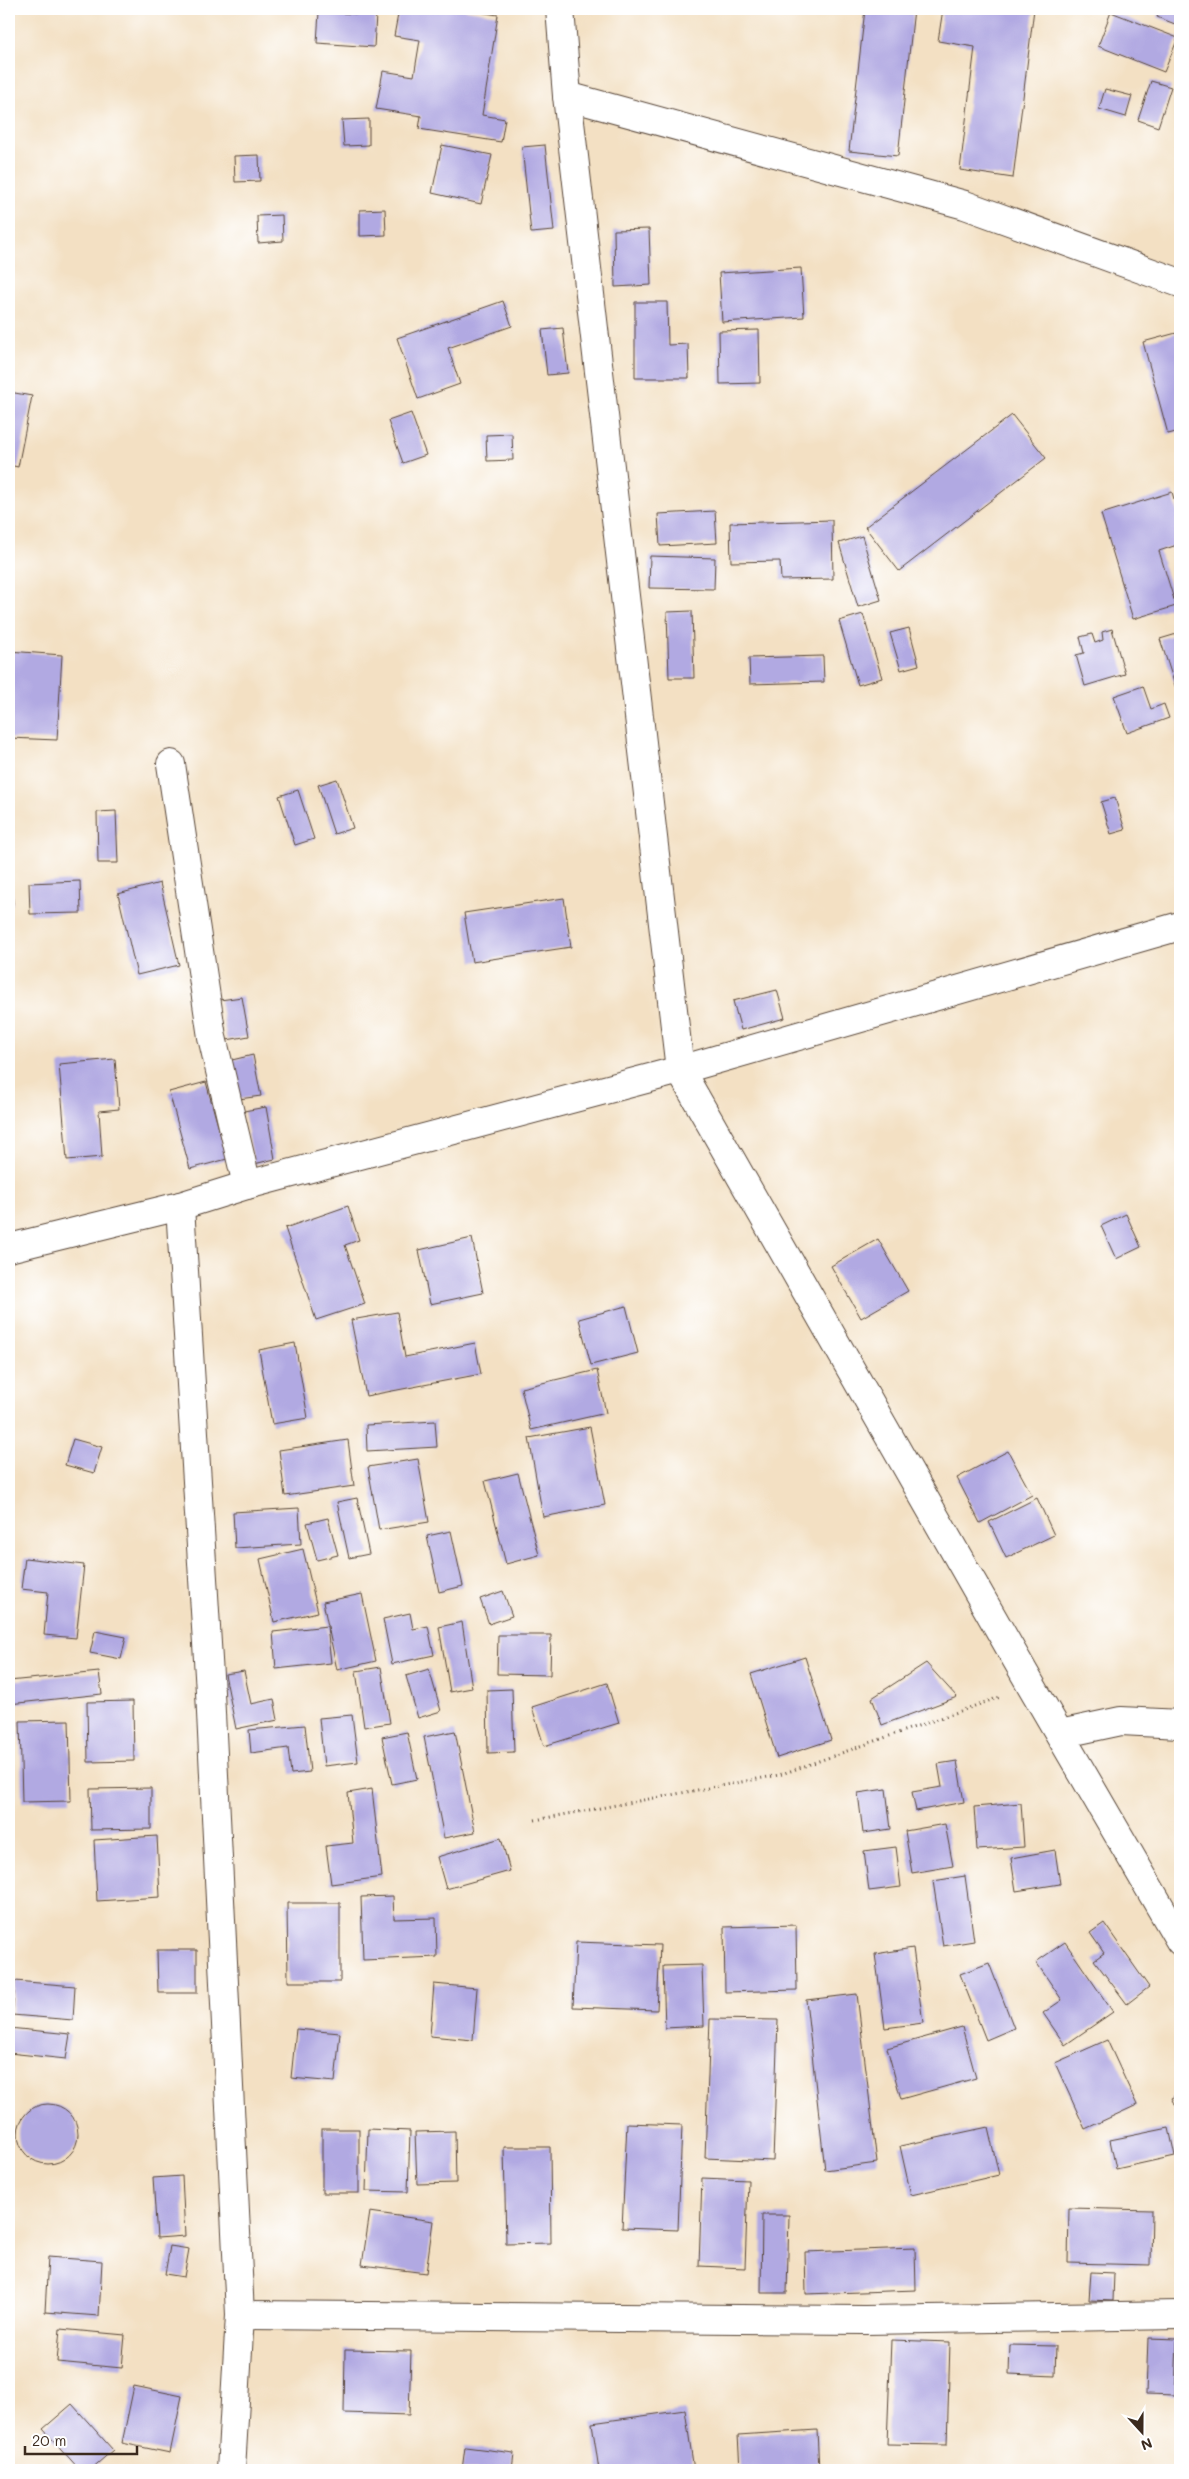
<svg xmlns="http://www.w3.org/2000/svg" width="1189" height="2479" font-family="Mali,sans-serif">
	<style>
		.building { fill: #b1a9e2 }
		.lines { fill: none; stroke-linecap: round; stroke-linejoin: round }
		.street-casing { stroke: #574537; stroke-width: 30 }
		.path { stroke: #574537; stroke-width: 3; stroke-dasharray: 1 4; stroke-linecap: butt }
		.street { stroke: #fff; stroke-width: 28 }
	</style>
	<rect width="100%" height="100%" fill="#fff"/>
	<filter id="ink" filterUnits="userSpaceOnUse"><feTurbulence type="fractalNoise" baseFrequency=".02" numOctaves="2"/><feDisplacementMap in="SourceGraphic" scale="10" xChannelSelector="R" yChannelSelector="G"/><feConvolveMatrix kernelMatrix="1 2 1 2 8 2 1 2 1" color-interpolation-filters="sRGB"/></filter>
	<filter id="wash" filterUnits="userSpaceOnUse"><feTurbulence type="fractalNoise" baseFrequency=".0096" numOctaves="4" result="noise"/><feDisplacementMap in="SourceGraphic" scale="20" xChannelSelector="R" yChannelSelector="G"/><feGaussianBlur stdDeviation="1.12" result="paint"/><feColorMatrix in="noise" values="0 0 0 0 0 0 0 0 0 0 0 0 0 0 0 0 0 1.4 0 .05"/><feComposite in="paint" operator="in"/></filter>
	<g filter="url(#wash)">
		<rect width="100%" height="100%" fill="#f3e0c3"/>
		<g id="blocks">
			<g class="building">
				<polygon points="399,9 461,9 498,15 482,115 505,119 501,142 419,129 421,116 376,109 383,71 414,76 420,40 394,36"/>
				<polygon points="865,9 914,9 898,156 849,151"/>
				<polygon points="943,9 1034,9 1013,178 960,170 975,47 938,41"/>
				<polygon points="1160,9 1180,9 1180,26 1157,17"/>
				<polygon points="319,12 376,15 374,47 317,43"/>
				<polygon points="1111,12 1178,38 1164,72 1098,46"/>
				<polygon points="1151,81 1171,87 1158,127 1138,120"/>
				<polygon points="1105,89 1132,96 1126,117 1099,109"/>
				<polygon points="369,119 369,145 344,146 342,120"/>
				<polygon points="442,145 492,155 481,204 432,193"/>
				<polygon points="545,145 554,231 531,233 522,147"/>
				<polygon points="259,155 260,181 235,182 234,156"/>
				<polygon points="385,209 386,235 360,236 360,210"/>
				<polygon points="282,215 283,241 258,243 257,216"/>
				<polygon points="649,229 651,285 615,287 614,230"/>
				<polygon points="801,268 804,317 722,322 719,273"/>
				<polygon points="503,301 512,326 448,348 460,384 418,399 397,338"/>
				<polygon points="635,302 667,302 668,345 688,344 689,378 635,378"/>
				<polygon points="563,328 568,373 547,375 542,330"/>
				<polygon points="759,330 760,383 720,384 719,331"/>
				<polygon points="1180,332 1180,431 1168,434 1143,342"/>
				<polygon points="9,392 32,396 18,467 9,465"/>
				<polygon points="411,413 426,455 403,463 388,421"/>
				<polygon points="1012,415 1046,458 899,571 865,527"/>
				<polygon points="512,434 513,460 487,461 486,435"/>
				<polygon points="1172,492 1180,520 1180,544 1159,551 1176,606 1133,619 1101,514"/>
				<polygon points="715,511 717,543 660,546 658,514"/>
				<polygon points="832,520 833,579 781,580 780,561 731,562 730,523"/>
				<polygon points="862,536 881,600 858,607 839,543"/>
				<polygon points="650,556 715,558 714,589 649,588"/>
				<polygon points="692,611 694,678 669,678 667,612"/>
				<polygon points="863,614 882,678 858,685 839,621"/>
				<polygon points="909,628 919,665 901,670 890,633"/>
				<polygon points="1112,629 1125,674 1085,686 1076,655 1084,653 1080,637 1092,634 1095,643 1103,640 1102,632"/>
				<polygon points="1180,633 1180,701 1160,639"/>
				<polygon points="9,651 62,655 57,740 9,738"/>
				<polygon points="823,656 824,682 750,684 749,658"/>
				<polygon points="1143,686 1151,709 1164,704 1169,718 1127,733 1114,696"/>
				<polygon points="337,779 353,828 334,834 318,785"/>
				<polygon points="298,790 314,839 295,845 279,796"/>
				<polygon points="1115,798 1125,830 1111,834 1101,802"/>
				<polygon points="116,811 118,863 98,863 97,812"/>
				<polygon points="9,838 13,904 9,904"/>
				<polygon points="80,881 81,913 30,914 29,883"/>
				<polygon points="160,883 179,965 137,975 118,894"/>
				<polygon points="564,898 571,947 472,962 464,913"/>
				<polygon points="777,990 785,1018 741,1030 733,1001"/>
				<polygon points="242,997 249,1036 227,1040 220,1000"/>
				<polygon points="253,1055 261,1096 239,1099 232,1060"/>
				<polygon points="115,1059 119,1109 99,1111 102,1157 67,1160 59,1064"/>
				<polygon points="206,1082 227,1159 190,1169 169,1092"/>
				<polygon points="266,1107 275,1159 254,1164 244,1111"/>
				<polygon points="348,1206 359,1240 345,1245 365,1304 316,1320 285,1228"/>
				<polygon points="1126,1214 1141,1247 1116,1259 1101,1226"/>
				<polygon points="472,1238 483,1293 430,1304 419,1250"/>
				<polygon points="878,1239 908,1291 861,1318 831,1266"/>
				<polygon points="626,1306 638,1353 591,1365 579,1319"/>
				<polygon points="397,1312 405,1357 475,1343 481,1374 366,1396 351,1320"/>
				<polygon points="295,1343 308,1418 272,1424 259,1350"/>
				<polygon points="597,1370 606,1413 531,1430 521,1388"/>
				<polygon points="435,1421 437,1447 367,1451 366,1425"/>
				<polygon points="590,1427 605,1505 543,1517 529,1438"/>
				<polygon points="73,1439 102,1447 94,1473 65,1465"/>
				<polygon points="348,1440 354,1486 285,1496 279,1450"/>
				<polygon points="1008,1451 1032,1495 980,1523 957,1478"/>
				<polygon points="418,1459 429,1522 379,1530 368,1467"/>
				<polygon points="518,1473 539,1555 506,1564 485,1481"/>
				<polygon points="357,1498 369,1554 349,1558 337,1502"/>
				<polygon points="1037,1498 1054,1535 1006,1558 989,1522"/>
				<polygon points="299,1508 301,1544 235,1548 233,1512"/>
				<polygon points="328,1518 338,1555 317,1560 307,1523"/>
				<polygon points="451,1531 463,1586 439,1592 427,1536"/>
				<polygon points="303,1549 318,1612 274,1622 260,1559"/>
				<polygon points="25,1558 84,1565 76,1638 44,1635 48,1592 21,1589"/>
				<polygon points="503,1591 512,1616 489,1624 480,1599"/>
				<polygon points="362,1594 376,1661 337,1670 323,1602"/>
				<polygon points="410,1613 413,1629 428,1626 434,1655 392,1664 383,1619"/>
				<polygon points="462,1622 472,1688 450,1692 439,1627"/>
				<polygon points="327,1626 331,1663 276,1669 273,1632"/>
				<polygon points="95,1631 126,1637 121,1659 90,1653"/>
				<polygon points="498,1635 551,1635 550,1675 497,1674"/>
				<polygon points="805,1657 831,1740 777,1758 751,1674"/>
				<polygon points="926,1663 957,1697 882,1725 872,1698"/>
				<polygon points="381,1667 390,1723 364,1727 356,1671"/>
				<polygon points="429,1669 441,1711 418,1718 406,1676"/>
				<polygon points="244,1671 251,1704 274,1699 278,1720 236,1729 225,1674"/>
				<polygon points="99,1672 102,1694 9,1704 9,1681"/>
				<polygon points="607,1683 619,1723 544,1746 532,1707"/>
				<polygon points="512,1689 514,1752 488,1753 487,1690"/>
				<polygon points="133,1701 134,1761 88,1762 87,1702"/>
				<polygon points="352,1715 358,1762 324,1766 319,1718"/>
				<polygon points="69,1720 71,1801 22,1802 20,1721"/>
				<polygon points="305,1725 310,1772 291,1774 288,1748 251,1753 249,1730"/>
				<polygon points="455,1731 475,1832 444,1838 424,1737"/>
				<polygon points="407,1732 417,1779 392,1784 382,1737"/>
				<polygon points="957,1761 964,1802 916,1811 912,1792 942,1787 938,1764"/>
				<polygon points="151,1788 151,1829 91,1830 90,1789"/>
				<polygon points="372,1789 382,1877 331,1884 326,1846 353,1843 348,1793"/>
				<polygon points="886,1789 891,1829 863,1833 858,1793"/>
				<polygon points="1021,1803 1024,1847 977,1850 974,1807"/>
				<polygon points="945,1824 953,1866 912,1873 905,1831"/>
				<polygon points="157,1836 160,1897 97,1901 94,1840"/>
				<polygon points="501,1838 510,1871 446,1889 437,1857"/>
				<polygon points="896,1847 901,1887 869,1891 864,1851"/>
				<polygon points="1055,1850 1060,1884 1016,1891 1011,1858"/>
				<polygon points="965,1876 974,1941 943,1946 933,1881"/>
				<polygon points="393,1896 394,1919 436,1918 437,1957 363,1960 361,1897"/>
				<polygon points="287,1903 340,1903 340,1982 288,1982"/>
				<polygon points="1104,1923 1149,1987 1127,2004 1094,1960 1104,1953 1090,1933"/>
				<polygon points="796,1925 797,1990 725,1992 724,1927"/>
				<polygon points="576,1942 660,1945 657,2010 573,2007"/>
				<polygon points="1065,1942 1113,2012 1065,2045 1043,2013 1062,2000 1036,1962"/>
				<polygon points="913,1948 923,2023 885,2028 875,1954"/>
				<polygon points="157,1950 197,1950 197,1993 158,1993"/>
				<polygon points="989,1963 1014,2028 986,2040 960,1974"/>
				<polygon points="702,1965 704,2026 665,2028 663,1966"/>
				<polygon points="15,1981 75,1986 73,2020 12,2015"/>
				<polygon points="434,1984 477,1988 473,2040 430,2036"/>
				<polygon points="857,1994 877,2163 825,2170 806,2000"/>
				<polygon points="710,2019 778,2020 773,2161 705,2158"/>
				<polygon points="962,2027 976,2078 901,2099 887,2048"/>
				<polygon points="9,2028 70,2034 66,2059 9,2053"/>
				<polygon points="296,2029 340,2033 335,2082 291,2078"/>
				<polygon points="1107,2040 1137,2105 1085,2129 1055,2063"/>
				<polygon points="1180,2094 1180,2113 1172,2098"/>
				<circle cx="48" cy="2134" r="30"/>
				<polygon points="627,2123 682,2125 678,2230 622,2228"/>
				<polygon points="988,2127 999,2175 911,2195 900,2146"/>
				<polygon points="1169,2128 1175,2156 1116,2169 1110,2140"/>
				<rect x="322" y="2129" width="37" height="64"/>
				<polygon points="368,2129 410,2131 408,2192 366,2191"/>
				<polygon points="455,2131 456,2183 417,2184 415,2132"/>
				<polygon points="504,2147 550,2147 551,2243 506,2244"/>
				<polygon points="182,2176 185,2236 157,2238 153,2178"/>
				<polygon points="702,2178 748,2180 745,2268 699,2266"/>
				<polygon points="1069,2208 1152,2210 1151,2265 1068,2263"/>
				<polygon points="370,2212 433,2221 426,2273 362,2265"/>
				<polygon points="762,2215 789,2215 787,2293 761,2293"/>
				<polygon points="170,2246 189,2249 184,2277 165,2274"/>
				<polygon points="915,2248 916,2290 806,2294 805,2252"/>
				<polygon points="48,2257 102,2261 99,2316 45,2312"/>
				<polygon points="1091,2272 1114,2273 1113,2301 1089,2300"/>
				<polygon points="60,2329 125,2335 122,2368 57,2362"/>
				<polygon points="1148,2338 1177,2339 1175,2395 1146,2394"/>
				<polygon points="891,2340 950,2342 947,2445 887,2444"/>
				<polygon points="1010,2345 1056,2346 1055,2376 1009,2374"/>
				<polygon points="345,2350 411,2351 409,2415 344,2413"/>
				<polygon points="134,2386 182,2396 170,2453 122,2443"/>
				<polygon points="72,2404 113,2450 90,2470 80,2470 43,2429"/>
				<polygon points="685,2410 694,2470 599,2470 592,2423"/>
				<polygon points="817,2430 819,2470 740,2470 738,2435"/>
				<polygon points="465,2447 514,2453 512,2470 462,2470"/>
			</g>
		</g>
	</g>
	<g filter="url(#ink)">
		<use href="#blocks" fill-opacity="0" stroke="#574537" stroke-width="1"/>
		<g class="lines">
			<g class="street-casing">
				<g id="street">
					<polyline points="560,9 567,96 680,1070 1031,1685 1180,1941"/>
					<polyline points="567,96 965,205 1180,283"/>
					<polyline points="171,764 212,1037 247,1185"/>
					<polyline points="180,1206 210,1692 240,2315 231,2470"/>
					<polyline points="9,1248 180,1206 247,1185 680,1070 1180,926"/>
					<polyline points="1060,1734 1121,1721 1180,1724"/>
					<polyline points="240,2315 865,2320 1180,2315"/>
				</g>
			</g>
			<polyline class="path" points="535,1820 779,1775 1000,1697"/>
			<use href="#street" class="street"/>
		</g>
	</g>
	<rect width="1189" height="2479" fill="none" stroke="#fff" stroke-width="30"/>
	<g transform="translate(1142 2432) rotate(159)" stroke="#ffffff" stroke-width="4" paint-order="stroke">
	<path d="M0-4L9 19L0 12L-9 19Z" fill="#3b2a1e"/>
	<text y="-8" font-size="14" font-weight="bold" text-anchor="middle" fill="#3b2a1e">N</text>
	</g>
	<path d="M25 2446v8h112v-8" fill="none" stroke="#3b2a1e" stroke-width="2.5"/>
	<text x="32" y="2446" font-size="15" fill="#3b2a1e" stroke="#ffffff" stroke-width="4" paint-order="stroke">20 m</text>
</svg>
